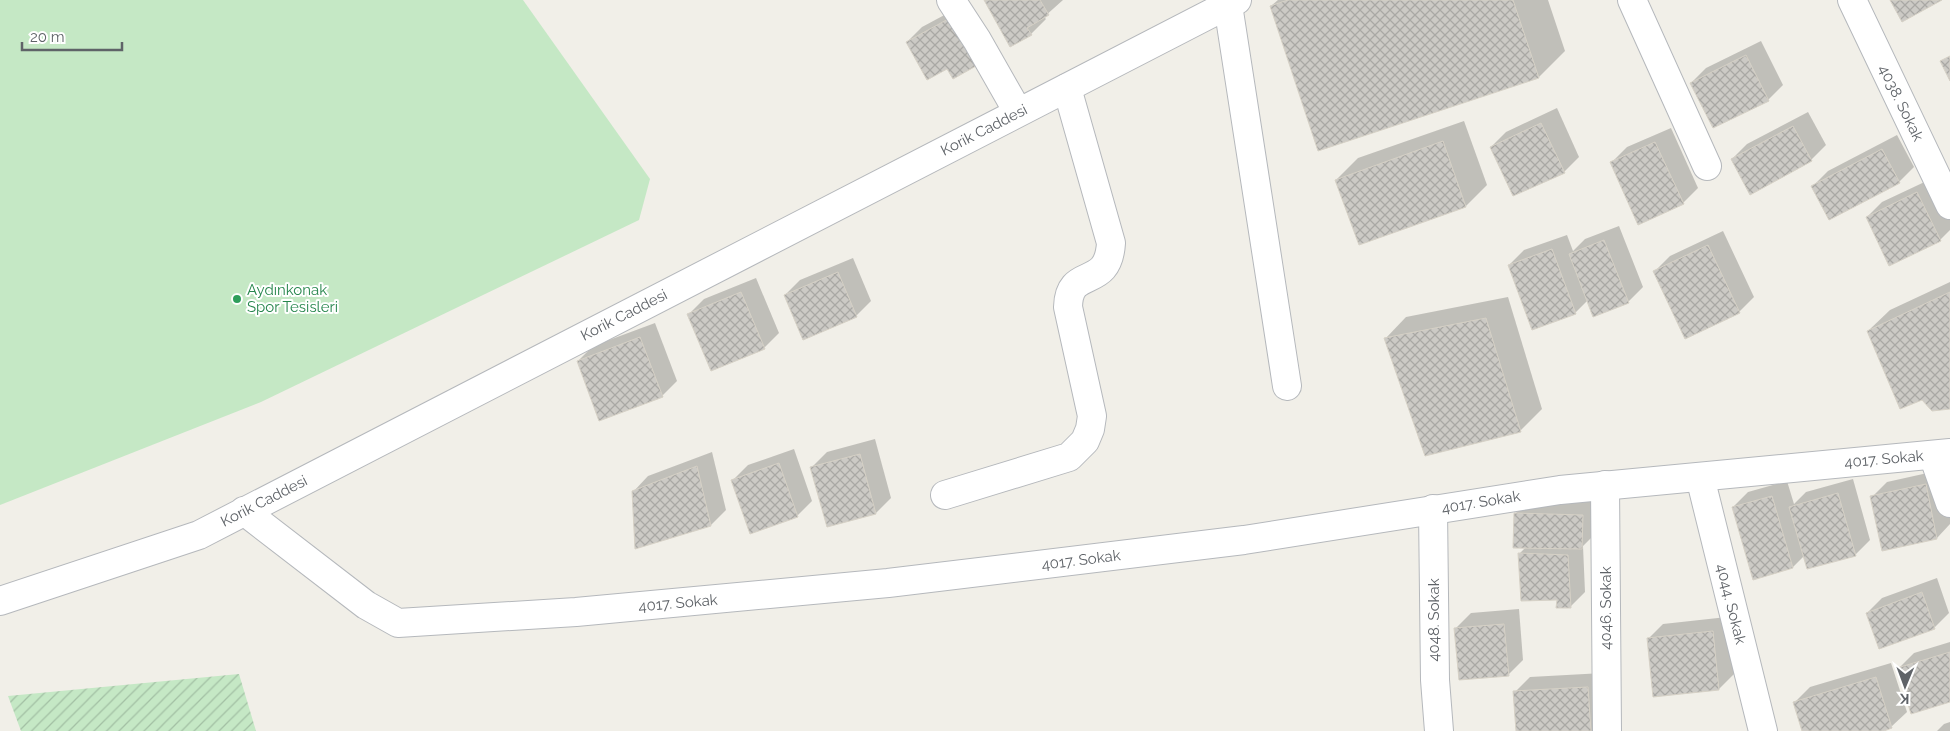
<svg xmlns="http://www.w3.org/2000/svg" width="1950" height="731" font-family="Raleway,sans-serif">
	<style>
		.garden { fill: url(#garden-furrows) }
		.pitch { fill: #c5e8c5 }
		.shadow { fill: #0003 }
		.building { fill: url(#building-cross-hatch); stroke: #d6d1c6 }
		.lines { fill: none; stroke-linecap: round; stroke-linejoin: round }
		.minor-casing { stroke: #b5b8bc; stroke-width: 30 }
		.minor { stroke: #fff; stroke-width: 28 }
		.leisure-dot { fill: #2e9e5b; stroke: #fff; stroke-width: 2 }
		.labels { text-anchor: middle; stroke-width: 4; stroke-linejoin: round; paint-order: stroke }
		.street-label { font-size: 15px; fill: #5f6368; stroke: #fff }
		.leisure-label { font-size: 15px; fill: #27864d; stroke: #fff; text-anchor: start }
	</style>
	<defs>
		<pattern id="garden-furrows" width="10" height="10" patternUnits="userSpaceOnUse" patternTransform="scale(1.25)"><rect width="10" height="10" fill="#c5e8c5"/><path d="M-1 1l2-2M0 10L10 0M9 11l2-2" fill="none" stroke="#a3c0a4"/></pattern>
		<pattern id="building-cross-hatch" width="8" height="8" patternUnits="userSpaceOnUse" patternTransform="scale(1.25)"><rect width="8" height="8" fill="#cccac5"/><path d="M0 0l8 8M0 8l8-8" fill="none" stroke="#a9a8a4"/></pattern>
	</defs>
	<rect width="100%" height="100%" fill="#f1efe8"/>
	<polygon class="garden" points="239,674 256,731 21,731 8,696"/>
	<polygon class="pitch" points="0,0 523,0 650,179 639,220 261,402 0,505"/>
	<g class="shadow">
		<polygon points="985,0 1063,0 1044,17 1046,19 1031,34"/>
		<polygon points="1278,0 1548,0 1565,51 1539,77 1319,149 1271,6"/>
		<polygon points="965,4 947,67 907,42 922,27"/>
		<polygon points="1761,41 1783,85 1768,100 1691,83 1706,68"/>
		<polygon points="1557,108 1579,157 1564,172 1491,147 1506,132"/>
		<polygon points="1808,112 1826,145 1811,160 1732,159 1747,144"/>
		<polygon points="1464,121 1487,185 1466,206 1359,244 1336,180 1358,158"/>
		<polygon points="1671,128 1698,188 1683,203 1612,162 1627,147"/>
		<polygon points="1897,135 1914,167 1899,182 1813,186 1828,171"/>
		<polygon points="1933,178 1950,214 1950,230 1940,240 1867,217 1882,202"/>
		<polygon points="1619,226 1643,287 1628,302 1588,300 1576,312 1532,328 1509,265 1524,250 1567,235 1573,251 1585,239"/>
		<polygon points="1723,231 1754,297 1739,312 1655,271 1670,256"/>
		<polygon points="853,258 871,301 856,316 785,295 800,280"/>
		<polygon points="756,278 779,333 764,348 689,314 704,299"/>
		<polygon points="1950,282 1950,407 1868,331 1890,310"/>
		<polygon points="1508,297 1542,409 1520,431 1385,339 1406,317"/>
		<polygon points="655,323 677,381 662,396 578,361 593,346"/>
		<polygon points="875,439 891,498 876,513 812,467 827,452"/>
		<polygon points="794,449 812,501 797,516 733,480 748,465"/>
		<polygon points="712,452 726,510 711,525 633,492 648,476"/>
		<polygon points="1941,470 1950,515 1950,524 1937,538 1872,497 1887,482"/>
		<polygon points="1853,479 1870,540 1855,555 1804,556 1793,567 1754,578 1733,507 1748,492 1787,481 1794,504 1806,492"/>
		<polygon points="1531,498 1597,500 1596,533 1583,546 1585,592 1570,607 1558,599 1519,554 1526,547 1516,513"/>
		<polygon points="1937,578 1949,613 1934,628 1867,613 1882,598"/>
		<polygon points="1519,609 1523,660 1508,675 1456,628 1471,613"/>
		<polygon points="1727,617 1734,674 1719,689 1648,639 1663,624"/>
		<polygon points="1950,642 1950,701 1899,668 1914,653"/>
		<polygon points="1891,663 1907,712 1891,727 1879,731 1804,731 1795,702 1810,687"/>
		<polygon points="1603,673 1596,731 1517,731 1515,692 1530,677"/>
		<polygon points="1950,722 1950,731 1937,731 1944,724"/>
	</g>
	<g class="building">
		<polygon points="984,0 1040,0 1049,15 1027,28 1032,35 1010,47"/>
		<polygon points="1288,0 1513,0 1539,78 1318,151 1270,6"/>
		<polygon points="1890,0 1942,0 1902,22"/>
		<polygon points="950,18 976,66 953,79 947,69 927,80 906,42"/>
		<polygon points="1746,55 1769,101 1713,128 1690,83"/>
		<polygon points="1950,56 1950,81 1940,61"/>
		<polygon points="1541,123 1565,173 1513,196 1490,147"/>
		<polygon points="1793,126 1812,161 1750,195 1731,159"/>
		<polygon points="1443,141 1466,207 1359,245 1335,180"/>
		<polygon points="1655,142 1684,204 1638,225 1610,162"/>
		<polygon points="1882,149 1900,183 1829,220 1811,186"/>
		<polygon points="1917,192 1941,241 1889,266 1866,217"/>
		<polygon points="1604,240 1629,303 1593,317 1569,254"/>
		<polygon points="1708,245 1740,313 1685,339 1653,271"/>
		<polygon points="1552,249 1576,314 1532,330 1508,265"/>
		<polygon points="838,272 857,317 803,340 784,295"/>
		<polygon points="741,292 765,349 711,371 687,314"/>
		<polygon points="1950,292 1950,409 1932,411 1922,400 1900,409 1867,331"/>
		<polygon points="1486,318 1521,432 1425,456 1384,338"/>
		<polygon points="640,337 663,397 599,421 577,361"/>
		<polygon points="860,454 876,514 827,527 810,467"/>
		<polygon points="779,463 798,517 750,534 731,480"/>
		<polygon points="697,466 711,526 635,549 632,491"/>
		<polygon points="1926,484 1937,539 1882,551 1870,496"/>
		<polygon points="1838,493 1856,556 1807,569 1789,507"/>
		<polygon points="1772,496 1793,568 1753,580 1732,507"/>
		<polygon points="1514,513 1583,515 1582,549 1513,548"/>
		<polygon points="1518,553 1568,555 1571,608 1556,608 1557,600 1521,601"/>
		<polygon points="1922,592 1935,629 1879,649 1866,613"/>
		<polygon points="1504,624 1509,676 1459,680 1454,628"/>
		<polygon points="1713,631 1719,690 1653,697 1647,638"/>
		<polygon points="1950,652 1950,702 1911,714 1897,668"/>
		<polygon points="1876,677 1892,728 1884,731 1802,731 1793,702"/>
		<polygon points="1588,687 1591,731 1516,731 1513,691"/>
	</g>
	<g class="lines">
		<g class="minor-casing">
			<g id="minor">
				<polyline points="951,0 977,40 1018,112"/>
				<polyline points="1632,0 1707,166"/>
				<polyline points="1852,0 1950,205"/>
				<polyline points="1228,5 1287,386"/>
				<polyline points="1933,455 1950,503"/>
				<polyline points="1700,477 1763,731"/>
				<polyline points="1605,485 1607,731"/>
				<path d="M945,495L1069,457L1085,441L1090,429L1092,416L1068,307C1069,264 1108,292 1111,243L1067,88"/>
				<polyline points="1433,509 1435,680 1439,731"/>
				<polyline points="244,511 366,605 398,623 576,612 888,583 1244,540 1560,490 1950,453"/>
				<polyline points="0,601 199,535 1237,0"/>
			</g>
		</g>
		<use href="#minor" class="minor"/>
	</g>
	<circle class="leisure-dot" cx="237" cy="299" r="5"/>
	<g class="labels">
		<g class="street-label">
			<text transform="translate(1901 103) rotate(64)" y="5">4038. Sokak</text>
			<text transform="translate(984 130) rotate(-27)" y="5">Korik Caddesi</text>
			<text transform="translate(624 315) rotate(-27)" y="5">Korik Caddesi</text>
			<text transform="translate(1884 459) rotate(-5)" y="5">4017. Sokak</text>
			<text transform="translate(264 501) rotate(-27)" y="5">Korik Caddesi</text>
			<text transform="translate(1481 502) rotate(-9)" y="5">4017. Sokak</text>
			<text transform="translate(1081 560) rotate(-7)" y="5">4017. Sokak</text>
			<text transform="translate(678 603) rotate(-5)" y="5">4017. Sokak</text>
			<text transform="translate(1731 604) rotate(76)" y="5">4044. Sokak</text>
			<text transform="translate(1606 608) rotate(-90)" y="5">4046. Sokak</text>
			<text transform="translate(1434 620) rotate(-90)" y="5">4048. Sokak</text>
		</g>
		<g class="leisure-label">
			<text x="247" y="295">Aydınkonak<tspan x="247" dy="17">Spor Tesisleri</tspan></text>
		</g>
	</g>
	<g transform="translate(1905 686) rotate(181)" stroke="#ffffff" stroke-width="4" paint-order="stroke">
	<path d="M0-4L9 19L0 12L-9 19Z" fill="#5f6368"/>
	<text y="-8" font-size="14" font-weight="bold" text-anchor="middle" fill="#5f6368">K</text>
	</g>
	<path d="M22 42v8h100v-8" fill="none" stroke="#5f6368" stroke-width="2.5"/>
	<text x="30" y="42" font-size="15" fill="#5f6368" stroke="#ffffff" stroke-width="4" paint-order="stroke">20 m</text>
</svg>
